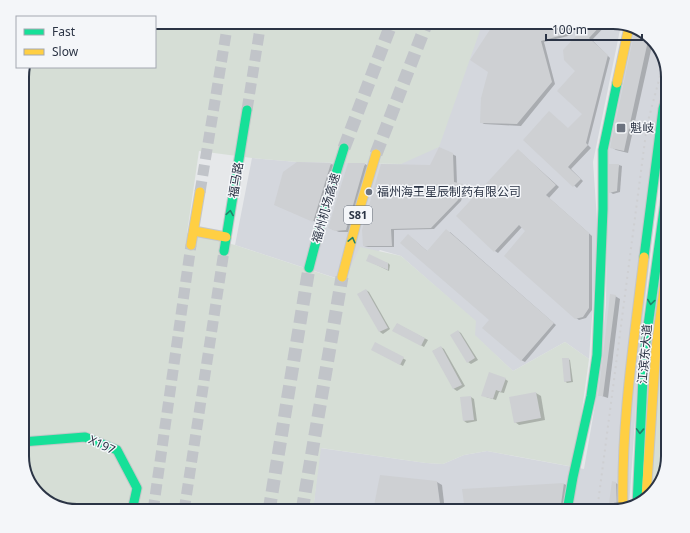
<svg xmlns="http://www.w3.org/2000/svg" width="690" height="533" font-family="'Noto Sans','Noto Sans SC',sans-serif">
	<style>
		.built { fill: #d4d7dd }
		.green { fill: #d6ded6 }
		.shadow { fill: #0003 }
		.building { fill: #ced0d3 }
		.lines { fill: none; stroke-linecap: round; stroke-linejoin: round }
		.primary-tunnel { stroke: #c1c4c9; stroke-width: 11; stroke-dasharray: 11 5.5; stroke-linecap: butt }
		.highway-tunnel { stroke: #c1c4c9; stroke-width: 13; stroke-dasharray: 13 6; stroke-linecap: butt }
		.fast-casing { stroke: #c4c6c8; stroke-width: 11 }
		.slow-casing { stroke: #c4c6c8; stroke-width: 11 }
		.fast { stroke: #16e098; stroke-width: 9 }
		.slow { stroke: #ffcf43; stroke-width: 9 }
		.rail { stroke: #cecfd2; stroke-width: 2; stroke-dasharray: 2 4; stroke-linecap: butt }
		.oneway { stroke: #22816a }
		.poi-dot { fill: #6c737f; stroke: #f4f6f9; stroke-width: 1.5 }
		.labels { text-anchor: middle; stroke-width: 3; stroke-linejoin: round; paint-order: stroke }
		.shield { fill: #f4f6f9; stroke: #676e7b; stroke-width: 1 }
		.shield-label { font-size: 11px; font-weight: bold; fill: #2b3445 }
		.poi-label { font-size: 12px; fill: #2b3445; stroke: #f4f6f9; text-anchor: start }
		.street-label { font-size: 12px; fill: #2b3445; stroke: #f4f6f9 }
		.rim { fill: none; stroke: #2b3445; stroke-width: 2 }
	</style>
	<rect width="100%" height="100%" fill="#e6e8ea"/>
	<g class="built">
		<polygon points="483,22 614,22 621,25 593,162 598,234 589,359 565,342 513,371 474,335 475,321 401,256 380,250 345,281 235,245 252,158 297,162 401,164"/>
		<polygon points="633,29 647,33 662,52 668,76 668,137 659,176 640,347 629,507 613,511 313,511 320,448 426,463 443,464 464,455 487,451 584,469 595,405 606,305 607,208 601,148"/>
	</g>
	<g class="green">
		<polygon points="155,22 483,22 439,147 401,164 297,162 252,158 199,151 187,233 235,245 344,281 360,247 401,256 476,321 475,335 513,371 565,342 589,359 574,467 487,451 464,455 443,464 426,463 321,448 313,511 76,511 43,500 22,460 22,73 25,67 155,67"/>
		<polygon points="668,290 668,457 657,490 649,496 652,447"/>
	</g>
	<g class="shadow">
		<polygon points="496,22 569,22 572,35 544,42 555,84 521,126 484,124 481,122"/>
		<polygon points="591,22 609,22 592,40 610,58 588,145 591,148 571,169 583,181 577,188 524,140 568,129 583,114 577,71"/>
		<polygon points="647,33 653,41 628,153 616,150 611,147"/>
		<polygon points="518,150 559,187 549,198 592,236 592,310 586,318 579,320 576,318 527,231 522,227 498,253 495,251"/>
		<polygon points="452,154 456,156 457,184 466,187 461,201 434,229 394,230 394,247 368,247 364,246 430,166"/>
		<polygon points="331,164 334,165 316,222 278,206"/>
		<polygon points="365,164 368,166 349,232 339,232 332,229"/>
		<polygon points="619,165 622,166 620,192 613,194 610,192"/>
		<polygon points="450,232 556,325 525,362 521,360 491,320 411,237 428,252"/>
		<polygon points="367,260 388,263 390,265 389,271"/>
		<polygon points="366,290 369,292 390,329 383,334 380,332"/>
		<polygon points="615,296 620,299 608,398 599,395"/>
		<polygon points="397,324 428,340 424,347 394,330"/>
		<polygon points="458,331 461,333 478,360 471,364 468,362"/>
		<polygon points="376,344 406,360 403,366 373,350"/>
		<polygon points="441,347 444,349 465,386 457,391 454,389 433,351"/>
		<polygon points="568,359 570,360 573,382 567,383 565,381"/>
		<polygon points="505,379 508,381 504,393 499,392 496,400 486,397"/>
		<polygon points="536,393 541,396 545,420 519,425 515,422"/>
		<polygon points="471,397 474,399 477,421 467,423 464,421"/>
		<polygon points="437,482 442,485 445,511 374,511"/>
		<polygon points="613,482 620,485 621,509 609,511"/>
		<polygon points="564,484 569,486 565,511 466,511 464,490"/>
	</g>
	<g class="building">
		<polygon points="495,22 567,22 570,33 541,41 552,82 517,124 480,123 481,98 488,72 470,60"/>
		<polygon points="589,22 604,22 589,38 608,55 586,143 588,145 568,167 581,179 573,187 523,140 549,111 568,128 582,114 557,91 575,71 564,60 563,50"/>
		<polygon points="635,29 647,33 649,36 624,151 610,148"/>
		<polygon points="439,147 453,153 454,182 463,184 458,200 431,228 391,229 392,246 363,246 362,230 381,164 430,165"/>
		<polygon points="518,149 556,185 546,195 589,233 589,308 583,317 575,319 504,256 525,231 519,225 494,252 456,216"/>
		<polygon points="297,162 331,163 313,222 274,205 283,172"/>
		<polygon points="348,163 365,163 346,230 335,231 328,228"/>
		<polygon points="609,164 619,164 617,191 609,193"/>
		<polygon points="446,229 554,323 521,361 482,328 489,320 400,243 408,234 427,251"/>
		<polygon points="369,254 388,263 388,270 366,261"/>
		<polygon points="366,289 388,328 379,332 357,294"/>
		<polygon points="610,294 616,295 603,396 598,396 603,356"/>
		<polygon points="397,323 425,338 421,346 392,331"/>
		<polygon points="458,330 475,358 467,363 450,335"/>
		<polygon points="375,342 404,357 400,365 371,350"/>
		<polygon points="441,346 462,385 453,389 432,351"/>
		<polygon points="562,358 569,358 571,381 564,382"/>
		<polygon points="489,372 506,378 501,392 496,390 493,399 481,396"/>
		<polygon points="536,392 541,418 514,423 509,397"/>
		<polygon points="471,396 474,420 463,421 460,397"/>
		<polygon points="380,475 437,481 441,511 373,511"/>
		<polygon points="612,481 616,482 617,510 608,511"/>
		<polygon points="564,483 560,511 465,511 462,489"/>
	</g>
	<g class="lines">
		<g class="primary-tunnel">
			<polyline points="247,110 261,22"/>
			<polyline points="200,192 228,22"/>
			<polyline points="153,511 191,245"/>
			<polyline points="184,511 224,251"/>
		</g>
		<g class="highway-tunnel">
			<polyline points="344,148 392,22"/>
			<polyline points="376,154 427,22"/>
			<polyline points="269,511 309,268"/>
			<polyline points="302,511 342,277"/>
		</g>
		<g class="fast-casing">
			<g id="fast">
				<polyline points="224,251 247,110"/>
				<polyline points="644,257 663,109 668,91"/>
				<polyline points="309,268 324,211 344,148"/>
				<polyline points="22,442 85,437 117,450 137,488 132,511"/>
				<polyline points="637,506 644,355 668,180"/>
				<polyline points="567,511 573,477 591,396 597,355 603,209 603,150 617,83"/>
			</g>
		</g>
		<g class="slow-casing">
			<g id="slow">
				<polyline points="617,83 629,27"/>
				<polyline points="194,231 226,237"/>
				<polyline points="191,245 200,192"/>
				<polyline points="342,277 361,204 376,154"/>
				<polyline points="646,498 656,348 668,259"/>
				<path d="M623,509C621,424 634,341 644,257"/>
			</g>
		</g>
		<use href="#fast" class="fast"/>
		<use href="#slow" class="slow"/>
		<polyline class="rail" points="597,511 647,125 664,61"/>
	</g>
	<defs><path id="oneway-chevron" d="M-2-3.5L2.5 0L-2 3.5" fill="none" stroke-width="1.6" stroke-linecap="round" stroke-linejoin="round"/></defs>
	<g class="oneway">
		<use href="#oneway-chevron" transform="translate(230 213) rotate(-81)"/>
		<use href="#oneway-chevron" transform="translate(352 240) rotate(-76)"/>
		<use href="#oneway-chevron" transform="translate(651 302) rotate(98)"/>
		<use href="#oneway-chevron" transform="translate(640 431) rotate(92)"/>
	</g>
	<g class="poi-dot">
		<rect x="616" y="123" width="10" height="10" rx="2"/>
		<circle cx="369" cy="192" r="4"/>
	</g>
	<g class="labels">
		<rect class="shield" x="344" y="206" width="28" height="18" rx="3"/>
		<g class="shield-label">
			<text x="358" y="219">S81</text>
		</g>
		<g class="poi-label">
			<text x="630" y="132">魁岐</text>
			<text x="377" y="196">福州海王星辰制药有限公司</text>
		</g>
		<g class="street-label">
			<text transform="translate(236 180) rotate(-81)" y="4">福马路</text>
			<text transform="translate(326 208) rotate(-74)" y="4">福州机场高速</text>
			<text transform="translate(645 354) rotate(-85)" y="4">江滨东大道</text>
			<text transform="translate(102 445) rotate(25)" y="4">X197</text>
		</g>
	</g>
	<path d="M0 0H690V533H0ZM77 29H613A48 48 0 0 1 661 77V456A48 48 0 0 1 613 504H77A48 48 0 0 1 29 456V77A48 48 0 0 1 77 29Z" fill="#f4f6f9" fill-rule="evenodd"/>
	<path class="rim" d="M77 29H613A48 48 0 0 1 661 77V456A48 48 0 0 1 613 504H77A48 48 0 0 1 29 456V77A48 48 0 0 1 77 29Z"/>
	<rect x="16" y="16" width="140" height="52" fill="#f4f6f9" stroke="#a4a8b1"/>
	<rect x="24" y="29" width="20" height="6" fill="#16e098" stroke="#a4a8b1"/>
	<text x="52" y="36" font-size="12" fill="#2b3445">Fast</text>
	<rect x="24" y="49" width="20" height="6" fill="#ffcf43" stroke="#a4a8b1"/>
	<text x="52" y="56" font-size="12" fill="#2b3445">Slow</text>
	<path d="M546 34v6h96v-6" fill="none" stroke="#2b3445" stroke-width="2"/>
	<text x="552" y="34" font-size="12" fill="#2b3445" stroke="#f4f6f9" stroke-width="3" paint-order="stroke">100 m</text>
</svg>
